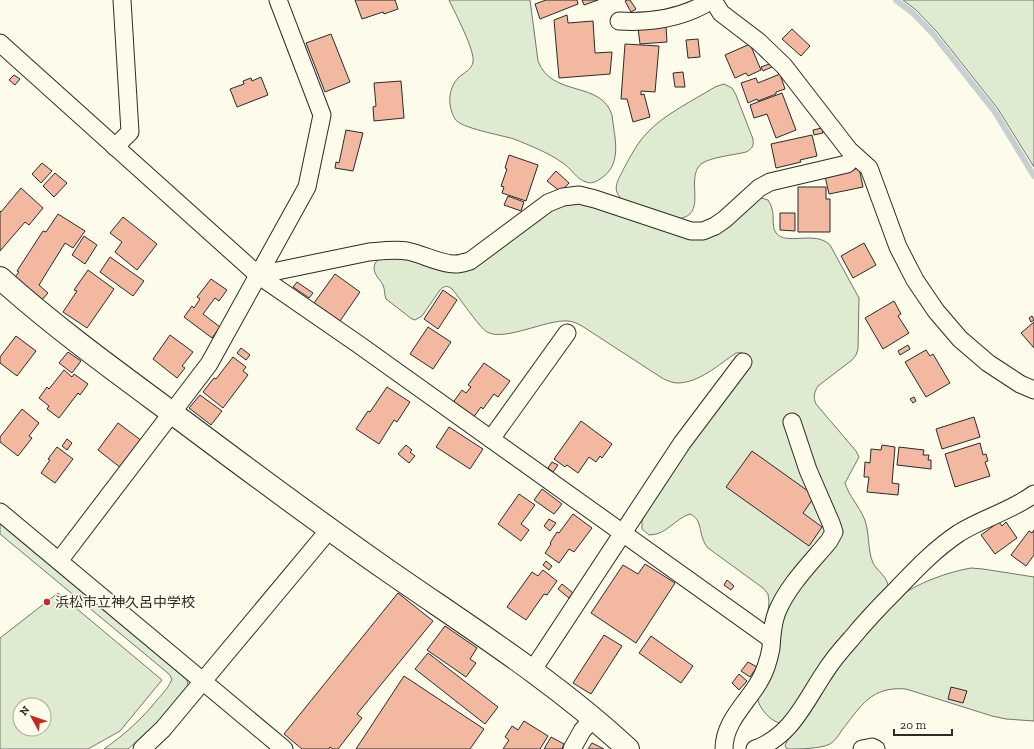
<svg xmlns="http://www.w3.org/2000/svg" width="1034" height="749" font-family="'Zilla Slab','Noto Sans JP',serif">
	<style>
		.green { fill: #deebd1; stroke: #74746e; fill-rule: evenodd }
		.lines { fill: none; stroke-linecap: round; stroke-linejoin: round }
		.stream { stroke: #c7d0d0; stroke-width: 6 }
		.building { fill: #f2b8a0; stroke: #2b2b2b }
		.street-casing { stroke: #2b2b2b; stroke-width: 19 }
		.secondary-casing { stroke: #2b2b2b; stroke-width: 24 }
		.street { stroke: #fdfbea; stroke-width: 17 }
		.secondary { stroke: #fdfbea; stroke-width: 22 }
		.poi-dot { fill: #c62828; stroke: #fdfbea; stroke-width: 1.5 }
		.labels { text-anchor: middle; stroke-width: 3; stroke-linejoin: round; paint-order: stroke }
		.poi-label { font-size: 14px; fill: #2b2b2b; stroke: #fdfbea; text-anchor: start }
	</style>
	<rect width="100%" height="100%" fill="#fdfbea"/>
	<g class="green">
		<path d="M449,0H530L538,61C552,98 601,80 612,115C613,120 613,125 614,130C617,149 618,168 600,179C596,182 591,184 586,182C576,179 571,168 563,163C547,152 531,146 514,139C501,135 460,128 455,119C447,105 448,88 459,77C464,73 472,69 473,62C475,50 455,13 449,0Z"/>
		<polygon points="903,0 1034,0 1034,167 998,109 937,32 916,10"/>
		<path d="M724,84L732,88L736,95L753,139C754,146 752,149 746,152C735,155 710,157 701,164C684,179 710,217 676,219C664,215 625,205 619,196C612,187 620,177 624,168C631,156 637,143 647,133C663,115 694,100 715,87Z"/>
		<path d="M761,198L768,200C777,213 770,224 776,233C786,246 815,230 830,245L859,298L858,349L856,355L852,360L818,386C814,393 813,397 816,404L856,451L859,457L845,483C849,496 859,506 864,518C870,532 867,549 873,563C878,572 887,576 888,586L791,712L781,723C772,723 759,708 758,700L769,602L768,594L763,588L708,548C697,535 704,520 690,514C674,519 667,535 649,535L642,529V520L646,512L688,447L750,361C746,354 744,352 736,353C718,365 699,383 677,383C672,383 666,380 662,378L582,326C578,324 573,321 568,321C547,319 504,342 487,332C478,326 460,298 452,289C447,285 444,286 440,290L422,316L415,320L412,319L386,299C384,294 385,289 383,285C380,279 374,275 374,268C375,245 427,265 438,269L551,209L565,204L579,203L677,234Z"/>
		<path d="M0,524L187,680L188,686L157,723L128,749H104C124,735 142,719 157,700C163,693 169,687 172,679L169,674L0,534Z"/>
		<path d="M971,568L983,569L1034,577V721L1006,719L992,716L906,689C871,686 861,706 842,730C839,735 835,741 830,744C820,749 799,749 787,749L785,746L787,741L803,721L843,661L899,597C917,583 948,572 971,568Z"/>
		<path d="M58,593L162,680L120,731L88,749H0V638ZM20,705H44V729H20Z"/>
	</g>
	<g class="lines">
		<polyline class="stream" points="896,0 913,13 934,35 995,112 1034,176"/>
	</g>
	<g class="building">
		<polygon points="355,0 395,0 398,9 384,14 383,12 362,19"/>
		<polygon points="546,0 577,0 578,4 540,19 535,4"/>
		<polygon points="582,0 598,0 584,5"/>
		<polygon points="627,0 630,0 636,9 631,12 625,1"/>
		<polygon points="567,15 568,23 593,21 595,53 612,52 610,74 559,78 554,20"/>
		<polygon points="666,26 667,42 640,44 638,28"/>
		<polygon points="792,29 810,46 801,56 782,39"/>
		<polygon points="331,34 350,82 325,92 306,43"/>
		<polygon points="698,39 700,57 688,58 686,40"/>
		<polygon points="625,44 659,46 655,92 641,91 641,95 644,94 650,117 633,122 627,99 621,99"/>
		<polygon points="750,44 761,70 748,76 746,73 735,78 725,55"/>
		<polygon points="772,63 774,66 763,71 761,67"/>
		<polygon points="683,72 685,87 675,87 673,73"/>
		<polygon points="780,74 785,89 776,92 776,94 758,101 757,99 748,103 741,83 756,78 758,83"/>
		<polygon points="14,75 20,79 15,85 9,80"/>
		<polygon points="261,77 268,95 237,107 230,89 244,84 243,81 251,78 252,81"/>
		<polygon points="401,81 404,118 374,121 373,107 376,106 374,83"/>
		<polygon points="782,93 796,130 776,138 767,114 754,118 750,105"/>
		<polygon points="822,128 823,133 814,135 813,130"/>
		<polygon points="346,130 363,133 353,171 335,168 336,162 339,163"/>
		<polygon points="812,135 817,156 800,160 801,162 776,168 771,144"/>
		<polygon points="509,155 538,165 526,201 502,193 504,187 501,186 507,169 505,168"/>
		<polygon points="42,163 52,171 41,183 32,174"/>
		<polygon points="859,168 863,187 829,194 825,176"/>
		<polygon points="556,171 569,183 561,192 547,181"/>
		<polygon points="55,173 67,183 54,197 43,186"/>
		<polygon points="798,187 826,187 826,199 830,199 830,232 798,232"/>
		<polygon points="21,188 43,208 29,225 25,222 0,251 0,211 1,212"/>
		<polygon points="508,196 524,202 521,211 504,205"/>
		<polygon points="780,213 795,213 795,231 780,230"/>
		<polygon points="58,214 85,231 73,248 65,243 39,285 48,293 41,301 15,277 19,272 17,271 43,231 46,232"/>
		<polygon points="123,217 157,244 137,270 115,252 122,242 110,233"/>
		<polygon points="84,236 97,245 85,264 72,255"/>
		<polygon points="864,243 876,265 853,278 841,256"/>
		<polygon points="110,257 144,281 133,296 100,272"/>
		<polygon points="88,270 114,289 87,328 63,312 77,291 74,290"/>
		<polygon points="335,274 360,292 340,321 314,303"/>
		<polygon points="211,279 227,290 219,301 215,298 203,314 220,327 212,338 184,317 192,306 194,308 200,299 197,297"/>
		<polygon points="297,282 313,293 309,298 293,287"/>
		<polygon points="443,290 457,300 438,329 424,319"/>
		<polygon points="894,301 901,314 898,316 909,333 883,349 865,318"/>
		<polygon points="1032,316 1034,320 1031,322 1029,318"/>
		<polygon points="1034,322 1034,348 1021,333"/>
		<polygon points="428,327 451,342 433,369 410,354"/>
		<polygon points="170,335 193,352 182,366 185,368 177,378 153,359"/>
		<polygon points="16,336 36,351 17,376 0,363 0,357"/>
		<polygon points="908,345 910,349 900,355 898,351"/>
		<polygon points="241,348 250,355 246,360 237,353"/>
		<polygon points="926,350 930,356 933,354 950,383 926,397 905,362"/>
		<polygon points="68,352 81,361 72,373 59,363"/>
		<polygon points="233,357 246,367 243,371 248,375 223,408 203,392 214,378 216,379"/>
		<polygon points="484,363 510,381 498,397 494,394 483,409 481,407 473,418 452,404 462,390 466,393 471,387 468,385"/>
		<polygon points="64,370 72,377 74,374 88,384 80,395 78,393 59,418 47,409 49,406 39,398 47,387 49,389"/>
		<polygon points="387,387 410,402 397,422 394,420 379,444 356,429 368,411 370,412"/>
		<polygon points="200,395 222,411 211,425 189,408"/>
		<polygon points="914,397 916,401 913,403 910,399"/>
		<polygon points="22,409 39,423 29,436 32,438 18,456 0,442 0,437"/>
		<polygon points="974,417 980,437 942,449 936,429"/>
		<polygon points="581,421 612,444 602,458 600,456 596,462 589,457 578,473 567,465 565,467 554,459"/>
		<polygon points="118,423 142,441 121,468 98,450"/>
		<polygon points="449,427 483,449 470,469 436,447"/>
		<polygon points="67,439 72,443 67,450 62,446"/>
		<polygon points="980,443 983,455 986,454 988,461 985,462 990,476 955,487 945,454"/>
		<polygon points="406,445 412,450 410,452 415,456 409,463 398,454"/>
		<polygon points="882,445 895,447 892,483 899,484 898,495 867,492 869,477 864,477 865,462 870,463 871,449 881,450"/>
		<polygon points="57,447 73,459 55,483 41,473 50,460 48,459"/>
		<polygon points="899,447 924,450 923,455 929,455 928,460 931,460 931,469 897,465"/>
		<polygon points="752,451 815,496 803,513 822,527 809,546 726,487"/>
		<polygon points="552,462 558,465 553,472 548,468"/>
		<polygon points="542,489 562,504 554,514 534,500"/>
		<polygon points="519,494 535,505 521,524 529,530 521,541 498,524"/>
		<polygon points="573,514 592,528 574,552 569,549 559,563 545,553 551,544 550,543 557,532 559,533"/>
		<polygon points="549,519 556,523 550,531 544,526"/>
		<polygon points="999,522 1002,526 1006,522 1017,538 995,554 981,535"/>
		<polygon points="1034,530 1034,555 1026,566 1011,555 1029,531 1032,533"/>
		<polygon points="546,561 552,566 549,570 543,565"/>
		<polygon points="645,564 675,583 636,643 591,613 623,565 638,574"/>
		<polygon points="543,570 557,581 547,595 544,594 526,620 507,607 532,572 538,576"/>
		<polygon points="727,580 734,586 731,590 724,585"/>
		<polygon points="562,584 573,593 569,598 558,589"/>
		<polygon points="398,593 433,621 357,714 362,718 338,749 333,749 330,747 329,749 302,749 284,734"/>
		<polygon points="445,626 477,648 470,659 476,663 466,677 427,650"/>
		<polygon points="604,635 622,646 591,694 573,683"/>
		<polygon points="651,636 693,666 681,683 639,653"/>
		<polygon points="428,653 498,707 485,724 415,669"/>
		<polygon points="748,662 757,667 750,677 741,671"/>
		<polygon points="739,674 747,681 739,690 732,683"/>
		<polygon points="404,676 484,729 470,749 356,749"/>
		<polygon points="951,687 967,691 963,703 948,699"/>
		<polygon points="524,721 548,736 540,749 503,749 509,740 505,737 512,726 518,730"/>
		<polygon points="551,737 564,744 562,749 544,749"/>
		<polygon points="592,743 604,749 588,749"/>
	</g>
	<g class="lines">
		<g class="street-casing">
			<g id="street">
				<polyline points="713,0 721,13 759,42 784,66 849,150 869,168 898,247 915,280 936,311 960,339 988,363 1020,384 1034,390"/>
				<path d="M619,21C652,23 685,17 712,0"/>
				<polyline points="0,43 258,275 358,344 771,639"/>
				<polyline points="115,147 130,132 122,0"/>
				<path d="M258,275L369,252C381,251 394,249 407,251C423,254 439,264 455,264C460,264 466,262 470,261L548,203L563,197L579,195L595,199L691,231H703L715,226L725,219L759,188L770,182L847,164L855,156"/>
				<polyline points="491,439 567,333"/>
				<polyline points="0,512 284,749"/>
				<polyline points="59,561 209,364 307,187 322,115 278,0"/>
				<polyline points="532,671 682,443 743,362"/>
				<polyline points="142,749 163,729 329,530"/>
				<polyline points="572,749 582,731 593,718"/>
				<path d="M724,749C724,722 746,704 759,682C765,672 769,659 771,648C772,636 772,624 777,612C788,585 811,563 829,541L834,532L831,523L808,470L792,422"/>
				<path d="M755,749C790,737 804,704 823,675C831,662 841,650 851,639C865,622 880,606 896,590C916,569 935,549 959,533C983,518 1011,511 1034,494"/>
				<polyline points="862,749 872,747 876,749"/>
			</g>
		</g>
		<g class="secondary-casing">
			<path id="secondary" d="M0,278C58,330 121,375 183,421C251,472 318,522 387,570C469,627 555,681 628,749"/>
		</g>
		<use href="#street" class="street"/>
		<use href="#secondary" class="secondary"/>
	</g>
	<circle class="poi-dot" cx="47" cy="602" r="4"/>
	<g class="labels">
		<g class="poi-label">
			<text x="55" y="607">浜松市立神久呂中学校</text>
		</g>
	</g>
	<g transform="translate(32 717) rotate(310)"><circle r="19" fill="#fdfbea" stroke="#a9a89e"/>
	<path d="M0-3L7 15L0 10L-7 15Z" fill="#c62828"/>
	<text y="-6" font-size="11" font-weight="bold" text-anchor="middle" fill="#2b2b2b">N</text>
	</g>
	<path d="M894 729v6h58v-6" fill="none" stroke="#2b2b2b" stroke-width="2"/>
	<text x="900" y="729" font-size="12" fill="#2b2b2b" stroke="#fdfbea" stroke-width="3" paint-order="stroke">20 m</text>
</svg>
